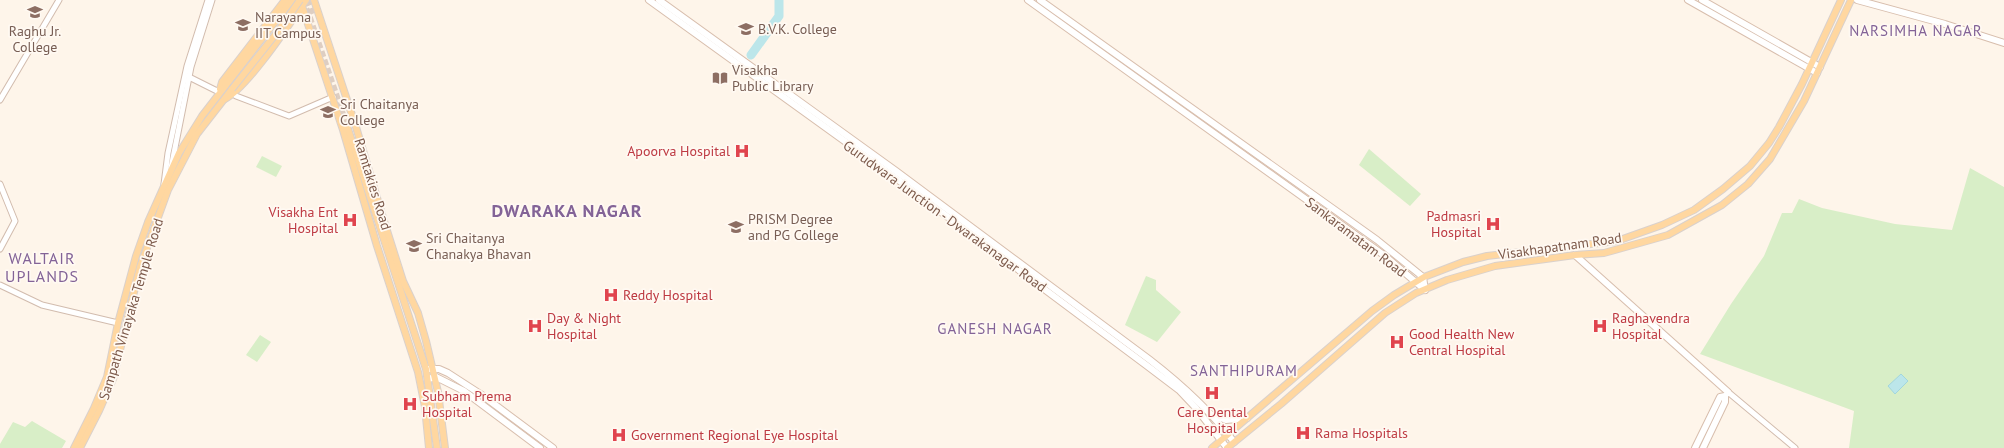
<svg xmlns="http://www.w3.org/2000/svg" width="2004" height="448" viewBox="0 0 2004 448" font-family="'PT Sans',sans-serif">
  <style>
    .green { fill: #d8eec7 }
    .water { fill: #bce6ea; stroke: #a2d6dd }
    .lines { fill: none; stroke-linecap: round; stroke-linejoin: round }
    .river { stroke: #bce6ea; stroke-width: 9 }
    .primary-tunnel { stroke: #decec2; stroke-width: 6; stroke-dasharray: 6 3; stroke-linecap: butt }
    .tertiary-casing { stroke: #d2bcae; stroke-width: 7 }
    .secondary-casing { stroke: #d8bead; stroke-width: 8 }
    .primary-casing { stroke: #dad1cc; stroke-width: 8 }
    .tertiary { stroke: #fff; stroke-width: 5 }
    .secondary { stroke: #fff; stroke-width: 6 }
    .primary { stroke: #ffd7a0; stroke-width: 6 }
    .primary-bridge-casing { stroke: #dad1cc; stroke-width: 8; stroke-linecap: butt }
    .primary-bridge { stroke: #ffd7a0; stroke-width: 6 }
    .labels { text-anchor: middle; stroke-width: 3.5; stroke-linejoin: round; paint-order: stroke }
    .education-label { font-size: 14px; fill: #785e54; stroke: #fff9f2; text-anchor: start }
    .health-label { font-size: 14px; fill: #be3a42; stroke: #fff9f2; text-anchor: start }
    .street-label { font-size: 14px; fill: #7c594a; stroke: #fff9f2 }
    .neighbourhood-label { font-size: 15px; letter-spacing: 1px; fill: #836397; stroke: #fff9f2 }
    .quarter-label { font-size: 16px; letter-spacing: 1px; fill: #836397; stroke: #fff9f2 }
    .district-label { font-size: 18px; font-weight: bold; letter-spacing: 1px; fill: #836397; stroke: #fff9f2 }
  </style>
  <rect width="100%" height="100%" fill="#fef5ea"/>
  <g class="green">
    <polygon points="1369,149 1421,194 1410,206 1359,165"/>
    <polygon points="262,156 282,166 276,177 256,167"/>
    <polygon points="1970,168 2004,187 2004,448 1849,448 1854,411 1700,354 1731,304 1764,256 1782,213 1792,213 1799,199 1822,208 1895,224 1952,230"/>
    <polygon points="1146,276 1156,280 1156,290 1181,312 1157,342 1125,325"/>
    <polygon points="260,335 271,342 257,362 246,355"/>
    <polygon points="32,421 66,441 62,448 0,448 0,444 13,422 25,427"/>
  </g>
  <polygon class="water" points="1901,374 1908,381 1895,394 1888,386"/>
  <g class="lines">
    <polyline class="river" points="751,55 779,16 779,0"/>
    <g class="primary-tunnel">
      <polyline points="307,0 313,15"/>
      <polyline points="302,1 308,12 347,126"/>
    </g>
    <g class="tertiary-casing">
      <g id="tertiary">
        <polyline points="189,77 219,92"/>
        <polyline points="236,96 289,116 333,97"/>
        <polyline points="0,100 59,0"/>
        <polyline points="171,168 191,67 212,0"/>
        <polyline points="0,184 15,221 0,249"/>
        <polyline points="164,184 168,153 187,66 208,0"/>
        <polyline points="0,285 42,305 118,323"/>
        <polyline points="1726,395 1728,392 1795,448"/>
      </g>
    </g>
    <g class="secondary-casing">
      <g id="secondary">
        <polyline points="649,0 893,176 1146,365 1179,390 1196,408 1227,448"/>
        <path d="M 659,0 L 896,171 L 1150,360 C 1181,384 1210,410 1234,442"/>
        <polyline points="1028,0 1385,256 1425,290"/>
        <polyline points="1040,0 1377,240 1423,277 1425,290"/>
        <polyline points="1688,0 1817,73"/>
        <polyline points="1702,0 1820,67"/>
        <polyline points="1857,0 1945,24 2004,43"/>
        <polyline points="1575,255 1728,392"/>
        <polyline points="427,369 439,369 448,373 482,395 553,448"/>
        <polyline points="428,379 436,377 464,391 540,448"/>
        <polyline points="1213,415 1226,420 1247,418"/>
        <polyline points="1695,448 1720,397 1725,396 1725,402 1703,448"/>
      </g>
    </g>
    <g class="primary-casing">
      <g id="primary">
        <polyline points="298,0 302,6 343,130 377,246 418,372 425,407 429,448"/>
        <polyline points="314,0 356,127 383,218 403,281 418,313 426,341 438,392 445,448"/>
        <polyline points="220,89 222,82 285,0"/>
        <path d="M 225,99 C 248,87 290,23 306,0"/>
        <polyline points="347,126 426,369 437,448"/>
        <polyline points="74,448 94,408 107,377 118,323 136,256 148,222 179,153 202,116 292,0"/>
        <polyline points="80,448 99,411 113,379 140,267 168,190 197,134 232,89"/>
        <polyline points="1212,448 1372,311 1394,295 1424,277 1463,262 1487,256 1617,241 1662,225 1694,210 1723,189 1750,166 1769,143 1779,127 1802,84 1841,0"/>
        <polyline points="1227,448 1281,404 1385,313 1416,293 1447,280 1495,266 1575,255 1604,253 1668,235 1722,205 1748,184 1770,159 1804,101 1851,0"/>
      </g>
    </g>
    <use href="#tertiary" class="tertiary"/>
    <use href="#secondary" class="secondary"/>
    <use href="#primary" class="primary"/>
    <g class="primary-bridge-casing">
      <polyline id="primary-bridge" points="232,89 279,30 300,0"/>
    </g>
    <use href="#primary-bridge" class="primary-bridge"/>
  </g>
  <defs>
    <g id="university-bare" transform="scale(1.2)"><path d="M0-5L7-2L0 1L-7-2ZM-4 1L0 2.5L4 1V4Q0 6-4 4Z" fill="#8d6e63" stroke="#fff9f2" stroke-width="2.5" paint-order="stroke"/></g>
    <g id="library-bare" transform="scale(1.2)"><path d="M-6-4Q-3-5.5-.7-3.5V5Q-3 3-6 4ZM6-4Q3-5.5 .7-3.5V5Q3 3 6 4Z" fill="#8d6e63" stroke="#fff9f2" stroke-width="2.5" paint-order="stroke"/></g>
    <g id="hospital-bare" transform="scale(1.2)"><path d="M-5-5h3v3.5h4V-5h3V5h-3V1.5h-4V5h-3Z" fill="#e0444e" stroke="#fff9f2" stroke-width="2.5" paint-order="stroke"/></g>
  </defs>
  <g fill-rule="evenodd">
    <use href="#university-bare" x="35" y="12"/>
    <use href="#university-bare" x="243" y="25"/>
    <use href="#university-bare" x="746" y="29"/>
    <use href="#library-bare" x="720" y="78"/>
    <use href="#university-bare" x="328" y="112"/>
    <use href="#hospital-bare" x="742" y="151"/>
    <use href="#hospital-bare" x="350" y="220"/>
    <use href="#hospital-bare" x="1493" y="224"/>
    <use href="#university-bare" x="736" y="227"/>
    <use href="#university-bare" x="414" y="246"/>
    <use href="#hospital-bare" x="611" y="295"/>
    <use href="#hospital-bare" x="535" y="326"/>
    <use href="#hospital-bare" x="1600" y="326"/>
    <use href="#hospital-bare" x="1397" y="342"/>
    <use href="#hospital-bare" x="1212" y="393"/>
    <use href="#hospital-bare" x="410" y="404"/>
    <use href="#hospital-bare" x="1303" y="433"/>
    <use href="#hospital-bare" x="619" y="435"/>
  </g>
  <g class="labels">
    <g class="education-label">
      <text x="255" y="22">Narayana<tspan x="255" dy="16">IIT Campus</tspan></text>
      <text x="758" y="34">B.V.K. College</text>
      <text x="35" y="36" text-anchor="middle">Raghu Jr.<tspan x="35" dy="16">College</tspan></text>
      <text x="732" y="75">Visakha<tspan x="732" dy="16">Public Library</tspan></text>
      <text x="340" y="109">Sri Chaitanya<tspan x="340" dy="16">College</tspan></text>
      <text x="748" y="224">PRISM Degree<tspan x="748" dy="16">and PG College</tspan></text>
      <text x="426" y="243">Sri Chaitanya<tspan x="426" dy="16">Chanakya Bhavan</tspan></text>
    </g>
    <g class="health-label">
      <text x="730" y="156" text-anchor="end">Apoorva Hospital</text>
      <text x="338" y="217" text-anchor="end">Visakha Ent<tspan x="338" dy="16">Hospital</tspan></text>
      <text x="1481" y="221" text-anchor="end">Padmasri<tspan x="1481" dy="16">Hospital</tspan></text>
      <text x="623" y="300">Reddy Hospital</text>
      <text x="547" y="323">Day &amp; Night<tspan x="547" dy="16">Hospital</tspan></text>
      <text x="1612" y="323">Raghavendra<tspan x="1612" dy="16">Hospital</tspan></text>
      <text x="1409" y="339">Good Health New<tspan x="1409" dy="16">Central Hospital</tspan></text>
      <text x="422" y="401">Subham Prema<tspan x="422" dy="16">Hospital</tspan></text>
      <text x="1212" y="417" text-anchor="middle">Care Dental<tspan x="1212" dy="16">Hospital</tspan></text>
      <text x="1315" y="438">Rama Hospitals</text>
      <text x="631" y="440">Government Regional Eye Hospital</text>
    </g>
    <g class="street-label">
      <text transform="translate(373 184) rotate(73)" y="5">Ramtakies Road</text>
      <text transform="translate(945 216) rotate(36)" y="5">Gurudwara Junction - Dwarakanagar Road</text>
      <text transform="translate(1356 237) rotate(37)" y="5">Sankaramatam Road</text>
      <text transform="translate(1560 246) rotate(-8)" y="5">Visakhapatnam Road</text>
      <text transform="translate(131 309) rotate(-73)" y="5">Sampath Vinayaka Temple Road</text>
    </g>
    <g class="neighbourhood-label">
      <text x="1916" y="36">NARSIMHA NAGAR</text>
      <text x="995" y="334">GANESH NAGAR</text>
      <text x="1244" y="376">SANTHIPURAM</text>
    </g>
    <g class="quarter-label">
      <text x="42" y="264">WALTAIR<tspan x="42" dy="18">UPLANDS</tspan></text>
    </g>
    <g class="district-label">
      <text x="567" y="217">DWARAKA NAGAR</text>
    </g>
  </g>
</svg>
